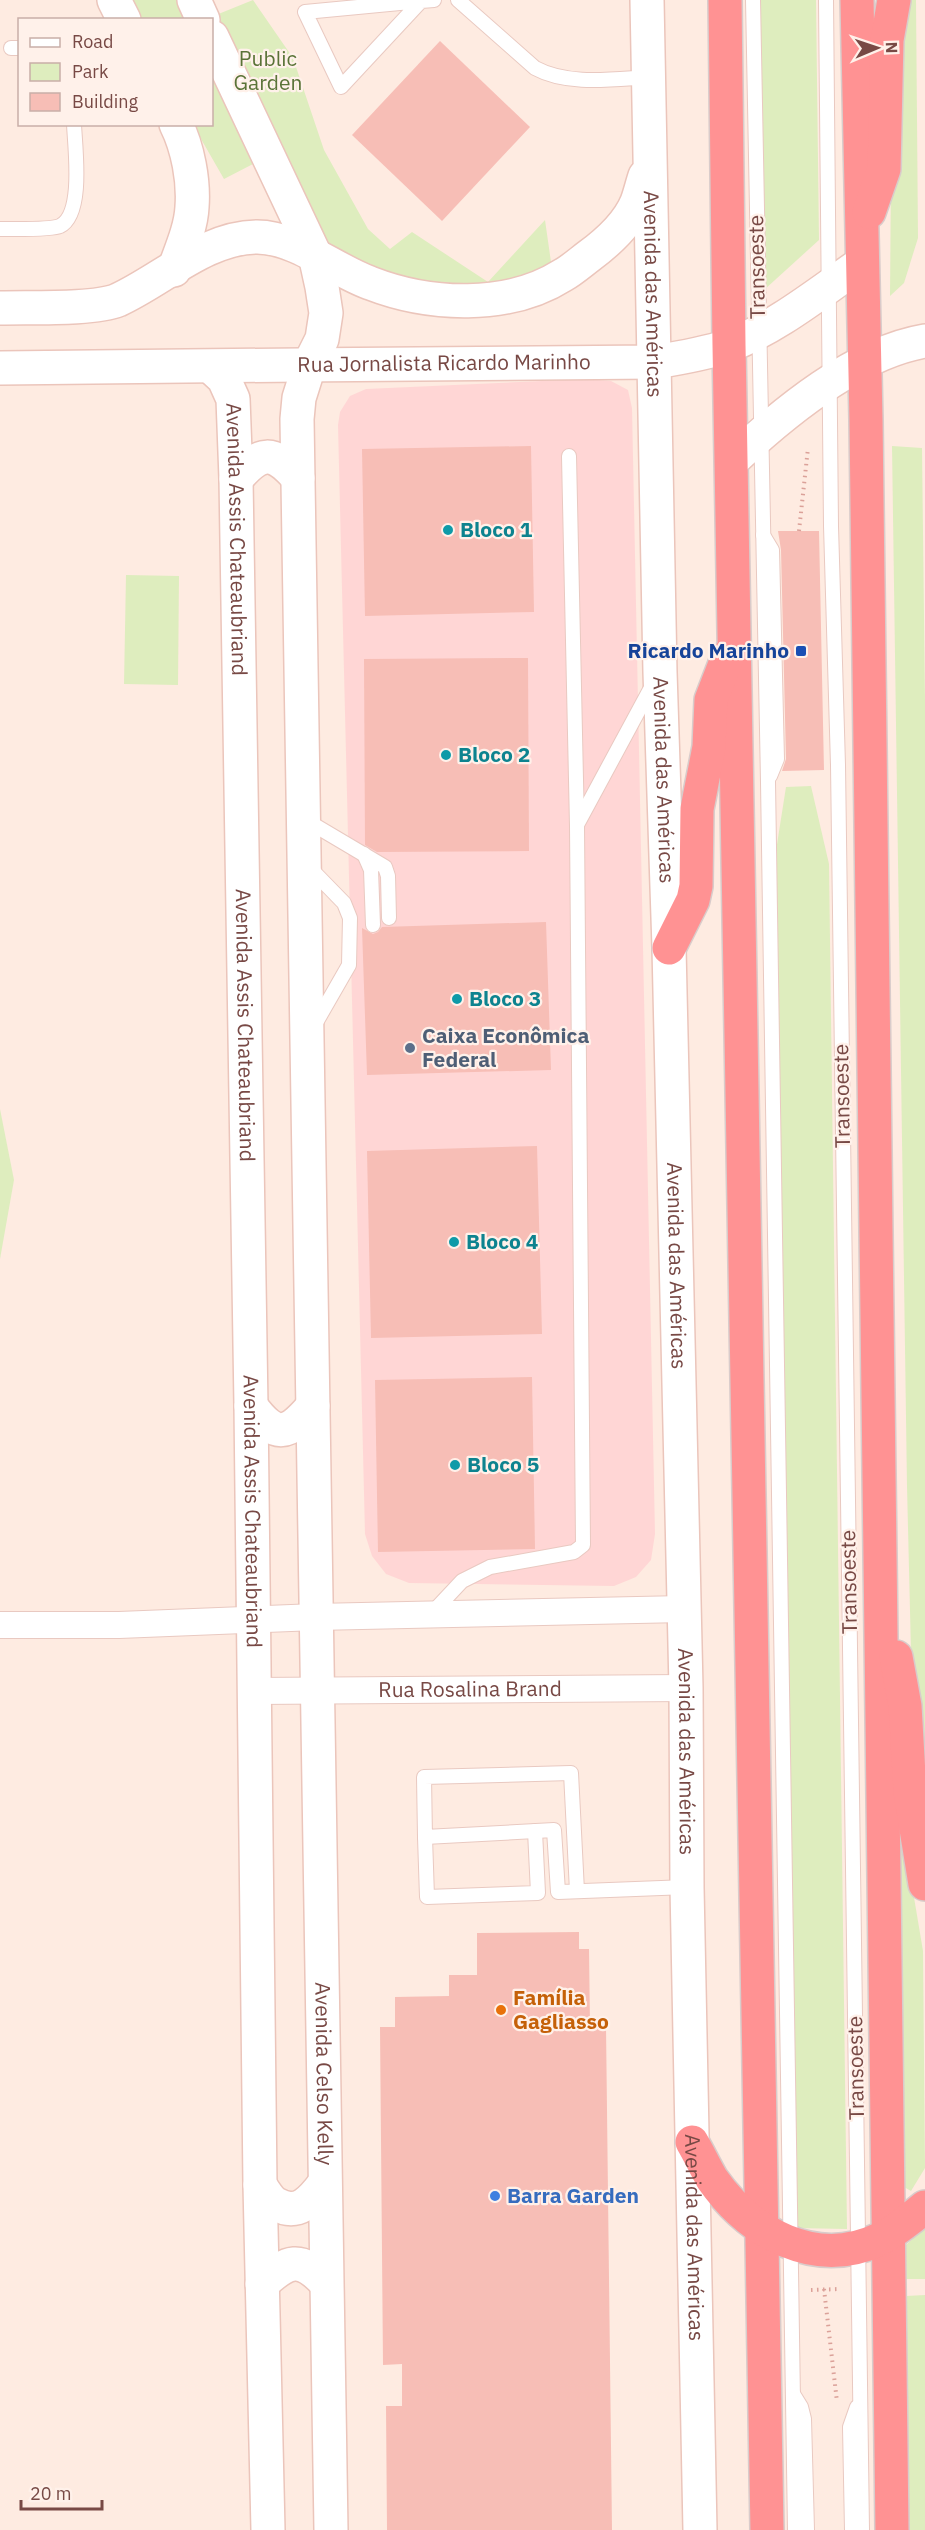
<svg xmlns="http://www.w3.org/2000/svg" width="925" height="2530" viewBox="0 0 925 2530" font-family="'IBM Plex Sans',sans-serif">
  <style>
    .commercial { fill: #ffd6d5 }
    .green { fill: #deedbe }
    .building { fill: #f7beb6 }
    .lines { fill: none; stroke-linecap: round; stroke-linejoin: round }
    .lane-casing { stroke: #e9c9c1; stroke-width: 16 }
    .street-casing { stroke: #e9c9c1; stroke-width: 28 }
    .secondary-casing { stroke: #ebc5bb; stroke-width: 36 }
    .highway-casing { stroke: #d9cccb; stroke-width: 36 }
    .path { stroke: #dba199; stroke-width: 4; stroke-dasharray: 1.5 4.5; stroke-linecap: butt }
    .lane { stroke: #fff; stroke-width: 14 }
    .street { stroke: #fff; stroke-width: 26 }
    .secondary { stroke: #fff; stroke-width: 33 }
    .highway { stroke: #ff9293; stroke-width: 33 }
    .culture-dot { fill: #0f9aa8; stroke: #fff1ea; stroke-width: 2 }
    .transit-dot { fill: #1a4fb4; stroke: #fff1ea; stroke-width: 2 }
    .service-dot { fill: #5c6f8a; stroke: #fff1ea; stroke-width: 2 }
    .food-dot { fill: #e8710a; stroke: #fff1ea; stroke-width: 2 }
    .shop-dot { fill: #3f7fe0; stroke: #fff1ea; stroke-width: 2 }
    .labels { text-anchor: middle; stroke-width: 4.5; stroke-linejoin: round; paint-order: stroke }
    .park-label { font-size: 21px; fill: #5a7337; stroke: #fff1ea }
    .street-label { font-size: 21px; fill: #784945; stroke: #fff1ea }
    .culture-label { font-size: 21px; font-weight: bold; fill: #0d838f; stroke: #fff1ea; text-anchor: start }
    .transit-label { font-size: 21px; font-weight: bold; fill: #164399; stroke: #fff1ea; text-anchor: end }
    .service-label { font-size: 21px; font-weight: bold; fill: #4e5e75; stroke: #fff1ea; text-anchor: start }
    .food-label { font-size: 21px; font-weight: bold; fill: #c56008; stroke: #fff1ea; text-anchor: start }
    .shop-label { font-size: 21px; font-weight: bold; fill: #366cbe; stroke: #fff1ea; text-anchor: start }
  </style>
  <rect width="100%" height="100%" fill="#feebe1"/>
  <polygon class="commercial" points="587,379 611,381 628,390 632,408 655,1534 651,1560 636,1577 614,1586 409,1583 386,1574 372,1556 365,1534 338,425 340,412 350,396 366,389"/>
  <g class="green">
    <polygon points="128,0 176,0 186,19 138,19"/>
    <polygon points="253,0 293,58 324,150 368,229 390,249 412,232 488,282 545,220 552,269 508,289 424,288 375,275 331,246 303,201 211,17"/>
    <polygon points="760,0 816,0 819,240 764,290"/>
    <polygon points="902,0 916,0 918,238 904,283 890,296 892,51"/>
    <polygon points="212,71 253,164 224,179 193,125 212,124"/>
    <polygon points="892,446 922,448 925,701 925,1836 914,1776 907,1486"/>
    <polygon points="126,575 179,576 178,685 124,684"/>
    <polygon points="811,786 829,864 847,2229 794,2228 772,876 786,787"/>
    <polygon points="0,1109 14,1180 0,1259"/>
    <polygon points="899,1808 923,1951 925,2168 911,2191 904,2187"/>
    <polygon points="925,2227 925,2279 905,2279 904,2247"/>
    <polygon points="925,2295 925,2530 908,2530 906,2296"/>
  </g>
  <g class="building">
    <polygon points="440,41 530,127 442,221 352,135"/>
    <polygon points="531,446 534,612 365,616 362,449"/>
    <polygon points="778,531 819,531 824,770 782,771 786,759 781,550"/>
    <polygon points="528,658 529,851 377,852 365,845 364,659"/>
    <polygon points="546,922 551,1070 367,1075 362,928 373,934 378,932 382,927"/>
    <polygon points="537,1146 542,1334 371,1338 367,1151"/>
    <polygon points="532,1377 535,1549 378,1552 375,1380"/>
    <polygon points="579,1932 579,1949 589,1949 590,2026 606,2026 612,2530 387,2530 386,2406 402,2406 402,2364 383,2365 380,2027 395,2027 395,1997 449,1996 449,1975 477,1975 477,1933"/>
  </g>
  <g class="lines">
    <g class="lane-casing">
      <g id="lane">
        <path d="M 458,0 L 535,68 C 568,86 613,79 649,77"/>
        <polyline points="753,0 768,782 795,2530"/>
        <polyline points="826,0 831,526 838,765 862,2530"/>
        <polyline points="421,1 341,87 305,12 421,1 434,0"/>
        <polyline points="11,48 20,48"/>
        <path d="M 0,229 C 13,229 51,230 60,226 C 84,214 75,148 74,124"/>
        <polyline points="763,535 772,550 777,759 770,776"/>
        <polyline points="304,819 385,867 388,876 389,918"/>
        <polyline points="578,823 653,684"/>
        <polyline points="364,854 371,870 373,925"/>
        <polyline points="308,866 344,903 350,918 349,965 314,1026"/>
        <polyline points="432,1613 462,1581 490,1567 574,1552 583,1545 577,826 569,456"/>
        <polyline points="425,1837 427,1897 538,1893 535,1831"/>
        <polyline points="577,1891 571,1773 424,1777 425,1837 554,1830 558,1892 687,1887"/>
        <polyline points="793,2394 801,2407 804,2419 807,2530"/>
        <polyline points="852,2530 850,2427 857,2407"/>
      </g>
    </g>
    <g class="street-casing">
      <g id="street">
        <polyline points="0,1625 119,1625 316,1617 684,1609"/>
        <path id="s1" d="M 254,1691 L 686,1688"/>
      </g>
    </g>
    <g class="secondary-casing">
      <g id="secondary">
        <polyline points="114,0 124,20"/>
        <polyline points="194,0 203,20"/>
        <path id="s2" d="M 647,0 L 660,672 L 669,948 L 686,1688 L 687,1887 L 700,2530"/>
        <path id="s3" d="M 212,37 L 315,255 L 322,287 L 326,313 L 322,339 L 310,363 L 299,398 L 297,419 L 331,2530"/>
        <path d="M 174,270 C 181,250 191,228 192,207 C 194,181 188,148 176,124"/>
        <path d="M 0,308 C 28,307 94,310 118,300 C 162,280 206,237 257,237 C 296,237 334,270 370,283 C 429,306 508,310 563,275 C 572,270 581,262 589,256 C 608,242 628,224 637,202 C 640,194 642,185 645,176"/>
        <path id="s4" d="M 211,367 L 224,379 L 233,399 L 236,479 L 251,1406 L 260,2185 L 268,2530"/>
        <path id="s5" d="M 0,368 C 218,367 437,362 655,362 C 680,358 704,354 728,346 C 776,328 820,292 862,263"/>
        <path d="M 733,460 C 783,413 855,353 925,341"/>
        <path d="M 236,479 C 261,451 272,449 298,478"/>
        <path d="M 251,1406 C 276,1440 288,1435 313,1406"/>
        <path d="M 260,2185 C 264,2191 270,2201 276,2204 C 298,2217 312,2200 324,2184"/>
        <path d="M 262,2284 C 288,2260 300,2255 326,2283"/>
      </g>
    </g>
    <g class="highway-casing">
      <g id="highway">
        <polyline points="725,0 729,345 767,2530"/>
        <polyline points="857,0 866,420 892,2530"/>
        <polyline points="869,212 884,169 887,40 894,0"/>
        <polyline points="669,948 693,900 696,886 697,809 709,747 711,700 728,656"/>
        <polyline points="896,1657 905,1706 910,1792 925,1884"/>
        <path d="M 692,2142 C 699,2154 705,2167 712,2179 C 750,2233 815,2270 880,2239 C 896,2231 911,2218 925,2207"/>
      </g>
    </g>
    <g class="path">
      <polyline points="799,531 808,448"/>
      <polyline points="824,2289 837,2402"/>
      <polyline points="811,2290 840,2289"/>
    </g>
    <use href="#lane" class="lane"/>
    <use href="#street" class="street"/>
    <use href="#secondary" class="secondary"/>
    <use href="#highway" class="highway"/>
  </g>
  <g class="culture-dot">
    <circle cx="448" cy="530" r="6"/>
    <circle cx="446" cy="755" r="6"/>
    <circle cx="457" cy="999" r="6"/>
    <circle cx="454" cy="1242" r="6"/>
    <circle cx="455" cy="1465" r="6"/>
  </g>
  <rect class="transit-dot" x="795" y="645" width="12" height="12" rx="3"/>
  <circle class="service-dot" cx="410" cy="1048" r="6"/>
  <circle class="food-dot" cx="501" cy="2010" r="6"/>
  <circle class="shop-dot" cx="495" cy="2196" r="6"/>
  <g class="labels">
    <g class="park-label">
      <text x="268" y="66">Public<tspan x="268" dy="24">Garden</tspan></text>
    </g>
    <g class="street-label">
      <text transform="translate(757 267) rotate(-91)" y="7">Transoeste</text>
      <text dy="7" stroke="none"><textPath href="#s2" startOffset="294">Avenida das Américas</textPath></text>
      <text dy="7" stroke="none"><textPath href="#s5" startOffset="444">Rua Jornalista Ricardo Marinho</textPath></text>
      <text dy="7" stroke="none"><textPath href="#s4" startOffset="180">Avenida Assis Chateaubriand</textPath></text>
      <text dy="7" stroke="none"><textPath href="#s2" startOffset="780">Avenida das Américas</textPath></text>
      <text dy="7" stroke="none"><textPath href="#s4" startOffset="666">Avenida Assis Chateaubriand</textPath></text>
      <text transform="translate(842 1096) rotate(-91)" y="7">Transoeste</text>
      <text dy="7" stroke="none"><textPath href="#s2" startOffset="1266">Avenida das Américas</textPath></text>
      <text dy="7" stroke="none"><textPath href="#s4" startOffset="1152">Avenida Assis Chateaubriand</textPath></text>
      <text transform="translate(849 1582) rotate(-91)" y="7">Transoeste</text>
      <text dy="7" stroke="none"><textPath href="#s1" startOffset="216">Rua Rosalina Brand</textPath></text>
      <text dy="7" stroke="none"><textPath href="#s2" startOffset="1752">Avenida das Américas</textPath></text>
      <text transform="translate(856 2068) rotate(-91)" y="7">Transoeste</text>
      <text dy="7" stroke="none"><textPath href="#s3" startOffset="2066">Avenida Celso Kelly</textPath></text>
      <text dy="7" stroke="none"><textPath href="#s2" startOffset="2238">Avenida das Américas</textPath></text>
    </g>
    <g class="culture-label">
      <text x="460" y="537">Bloco 1</text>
      <text x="458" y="762">Bloco 2</text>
      <text x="469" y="1006">Bloco 3</text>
      <text x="466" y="1249">Bloco 4</text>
      <text x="467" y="1472">Bloco 5</text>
    </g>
    <g class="transit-label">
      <text x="789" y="658">Ricardo Marinho</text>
    </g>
    <g class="service-label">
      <text x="422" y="1043">Caixa Econômica<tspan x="422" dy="24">Federal</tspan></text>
    </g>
    <g class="food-label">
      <text x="513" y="2005">Família<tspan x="513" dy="24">Gagliasso</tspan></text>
    </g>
    <g class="shop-label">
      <text x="507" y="2203">Barra Garden</text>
    </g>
  </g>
  <rect x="18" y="18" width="195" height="108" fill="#fff1ea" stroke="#c9aea8" stroke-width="1.5"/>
  <rect x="30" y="38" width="30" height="9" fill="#ffffff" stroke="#c9aea8" stroke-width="1.5"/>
  <text x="72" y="48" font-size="18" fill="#784945">Road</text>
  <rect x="30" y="63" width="30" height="18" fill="#deedbe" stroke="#c9aea8" stroke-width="1.5"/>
  <text x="72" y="78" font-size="18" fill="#784945">Park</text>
  <rect x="30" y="93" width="30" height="18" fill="#f7beb6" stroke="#c9aea8" stroke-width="1.5"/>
  <text x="72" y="108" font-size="18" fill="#784945">Building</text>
  <g transform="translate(877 48) rotate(88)" stroke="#fff1ea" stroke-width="4.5" paint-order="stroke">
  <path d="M0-4.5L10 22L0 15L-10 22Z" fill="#784945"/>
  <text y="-9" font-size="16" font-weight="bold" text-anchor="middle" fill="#784945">N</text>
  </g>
  <path d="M21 2500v9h81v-9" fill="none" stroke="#784945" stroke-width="3"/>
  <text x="30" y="2500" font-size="18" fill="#784945" stroke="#fff1ea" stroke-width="4.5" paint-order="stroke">20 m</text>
</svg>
